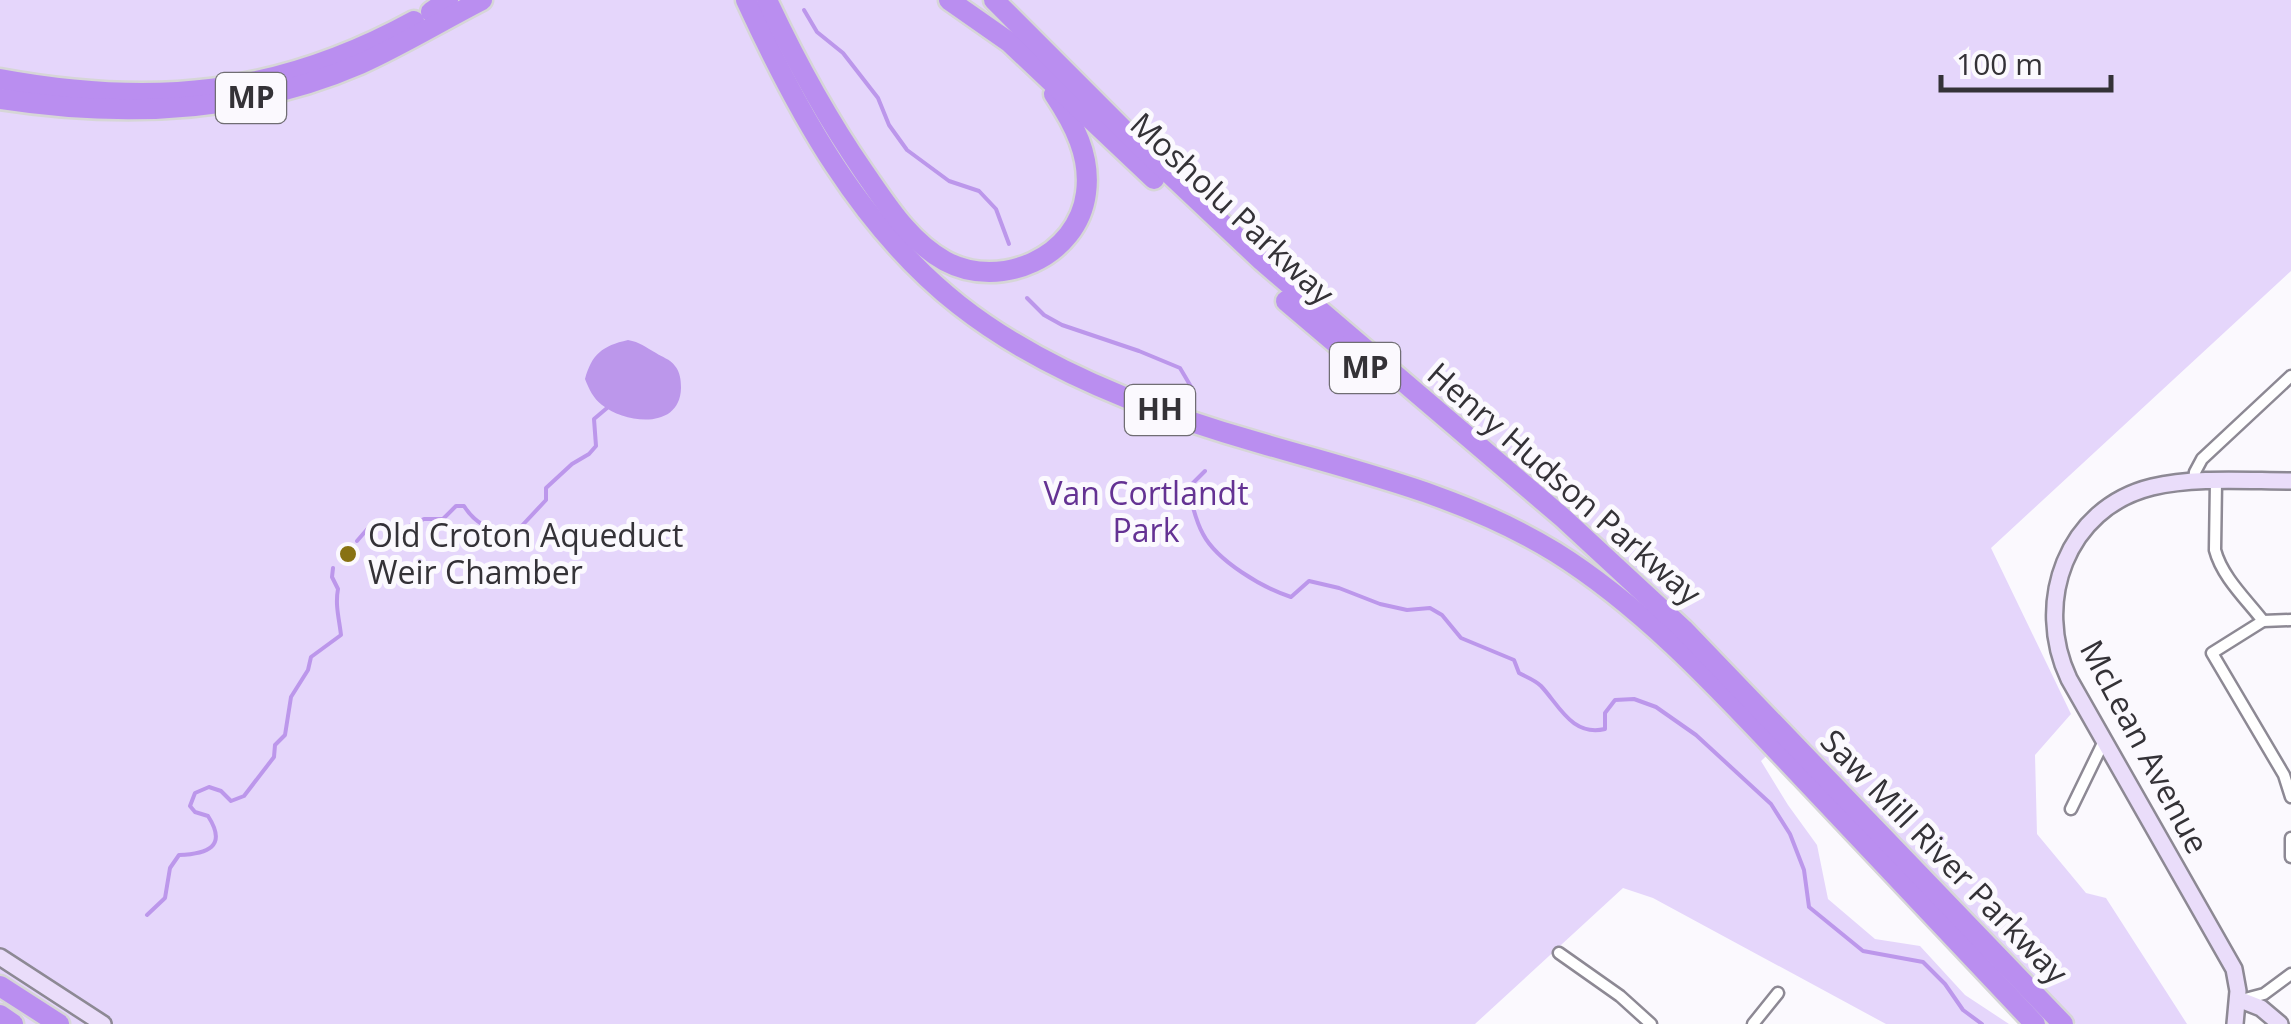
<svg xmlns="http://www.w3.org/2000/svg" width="2291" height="1024" viewBox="0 0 2291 1024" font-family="'Open Sans',sans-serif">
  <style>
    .green { fill: #e5d6fb }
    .water { fill: #bc97eb }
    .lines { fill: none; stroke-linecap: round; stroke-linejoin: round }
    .stream { stroke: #bc97eb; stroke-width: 4 }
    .street-casing { stroke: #8d8994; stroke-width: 15 }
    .secondary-casing { stroke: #8d8994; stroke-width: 20 }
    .highway-casing { stroke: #d6d6d7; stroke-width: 25 }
    .street { stroke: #fff; stroke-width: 10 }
    .secondary { stroke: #eaddfa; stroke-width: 15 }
    .highway { stroke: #ba8ef0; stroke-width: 20 }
    .poi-dot { fill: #887213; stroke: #fbf9fe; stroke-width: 4 }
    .labels { text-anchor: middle; stroke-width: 10; stroke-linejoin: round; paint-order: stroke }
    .shield { fill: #fbf9fe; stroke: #706e73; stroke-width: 2.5 }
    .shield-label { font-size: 30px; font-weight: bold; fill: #343237 }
    .street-label { font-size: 32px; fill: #343237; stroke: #fbf9fe }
    .park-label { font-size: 32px; fill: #643293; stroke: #fbf9fe }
    .poi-label { font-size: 32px; fill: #343237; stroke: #fbf9fe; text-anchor: start }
  </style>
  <rect width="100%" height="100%" fill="#fbf9fe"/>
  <polygon class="green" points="0,0 2291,0 2291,271 1991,548 2071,714 2035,755 2037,834 2086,893 2106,898 2187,1024 2076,1024 1795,729 1761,761 1788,805 1817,845 1828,899 1875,939 1920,946 1965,995 2009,1024 1886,1024 1653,898 1623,888 1475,1024 0,1024"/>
  <path class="water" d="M 628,340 C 640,342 645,347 656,353 C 662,357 670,359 675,366 C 680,372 681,380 681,388 C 680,430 626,424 602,405 C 593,398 589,389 585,379 C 592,354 602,346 628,340 Z"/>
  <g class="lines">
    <g class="stream">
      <polyline points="804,10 817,32 843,53 878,98 889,125 907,150 949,181 979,191 996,209 1009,244"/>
      <polyline points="1027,298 1044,315 1062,325 1139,351 1180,368 1193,390"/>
      <path d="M 1205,471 L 1188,488 C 1192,503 1195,520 1203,534 C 1217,561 1263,588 1291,597 L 1309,581 L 1339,588 L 1380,604 L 1407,610 L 1430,608 L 1442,615 L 1461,638 L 1514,660 L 1519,673 C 1526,677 1535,680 1541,686 C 1559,705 1572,737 1605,729 L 1605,713 L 1615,700 L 1634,699 L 1656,707 L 1696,735 L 1771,804 L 1790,834 L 1804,870 L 1809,907 L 1863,951 L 1923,962 L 1945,984 L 1963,1010 L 1982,1024"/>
      <path d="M 357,541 L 370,526 L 403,529 L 424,519 L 443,519 L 456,506 L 464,506 C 476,525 490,529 510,535 L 517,531 L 546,500 L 546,488 L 572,464 L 589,454 L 596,446 L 594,419 L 607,408"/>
      <path d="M 147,915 L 165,898 L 170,868 L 179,855 C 207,854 228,847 208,816 L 195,812 L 190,806 L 195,793 L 209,787 L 221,791 L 231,801 L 244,796 L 274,757 L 275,745 L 285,735 L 291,697 L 308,670 L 311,657 L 341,635 C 339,618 335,605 338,589 L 332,577 L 333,568"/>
    </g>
    <g class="street-casing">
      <g id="street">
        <polyline points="2194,482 2195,472 2202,459 2291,376"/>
        <path d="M 2216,482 L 2215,550 C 2222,577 2247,600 2263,621"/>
        <polyline points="2291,620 2263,621 2212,653 2284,775 2291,797"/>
        <polyline points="2071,809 2104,741"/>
        <polyline points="2291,838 2291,857"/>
        <polyline points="1559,953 1620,996 1651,1024"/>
        <polyline points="2245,999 2264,994 2291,974"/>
        <polyline points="1753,1024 1778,993"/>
      </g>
    </g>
    <g class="secondary-casing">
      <g id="secondary">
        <polyline points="0,957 103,1024"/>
        <polyline points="2238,999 2261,1008 2280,1024"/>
        <path d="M 2235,1024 L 2238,991 L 2234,969 L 2069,679 C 2033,603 2066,508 2152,487 C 2195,477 2247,481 2291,481"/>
      </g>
    </g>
    <g class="highway-casing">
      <g id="highway">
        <path d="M 746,0 C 798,113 860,227 959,305 C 1044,372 1157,414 1260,443 C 1362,473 1464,496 1555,552 C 1648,610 1726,697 1801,776 C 1879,858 1957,941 2035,1024"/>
        <path d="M 767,0 C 795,60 826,117 864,172 C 887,205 909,241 945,261 C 1000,291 1078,257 1086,193 C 1091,156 1074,124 1054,94"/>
        <polyline points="949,0 1009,42 1154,179"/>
        <polyline points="994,0 1140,146 1262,261 1563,518 1683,629 2063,1024"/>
        <polyline points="431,12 448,0"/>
        <path d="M 0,79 C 152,107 277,96 414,21"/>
        <path d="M 0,99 C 122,118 245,114 360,64 C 402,45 441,21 482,0"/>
        <polyline points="1286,301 1378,379"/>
        <polyline points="0,986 59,1024"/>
        <polyline points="0,1015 13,1024"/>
      </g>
    </g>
    <use href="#street" class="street"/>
    <use href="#secondary" class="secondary"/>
    <use href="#highway" class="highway"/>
  </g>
  <circle class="poi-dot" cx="348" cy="554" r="10"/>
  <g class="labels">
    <g class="shield">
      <rect x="216" y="73" width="70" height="50" rx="8"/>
      <rect x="1330" y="343" width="70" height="50" rx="8"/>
      <rect x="1125" y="385" width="70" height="50" rx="8"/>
    </g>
    <g class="shield-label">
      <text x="251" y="108">MP</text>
      <text x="1365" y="378">MP</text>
      <text x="1160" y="420">HH</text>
    </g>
    <g class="street-label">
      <text transform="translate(1232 209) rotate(43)" y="11">Mosholu Parkway</text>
      <text transform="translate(1564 484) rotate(41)" y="11">Henry Hudson Parkway</text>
      <text transform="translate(2144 747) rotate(62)" y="11">McLean Avenue</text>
      <text transform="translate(1944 857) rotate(46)" y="11">Saw Mill River Parkway</text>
    </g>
    <g class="park-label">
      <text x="1146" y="505">Van Cortlandt<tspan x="1146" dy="37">Park</tspan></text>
    </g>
    <g class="poi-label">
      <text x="368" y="547">Old Croton Aqueduct<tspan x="368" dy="37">Weir Chamber</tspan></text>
    </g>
  </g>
  <path d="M1941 75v15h170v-15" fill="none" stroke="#343237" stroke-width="5"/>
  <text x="1956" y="75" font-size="30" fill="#343237" stroke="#fbf9fe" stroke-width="8" paint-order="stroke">100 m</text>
</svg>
